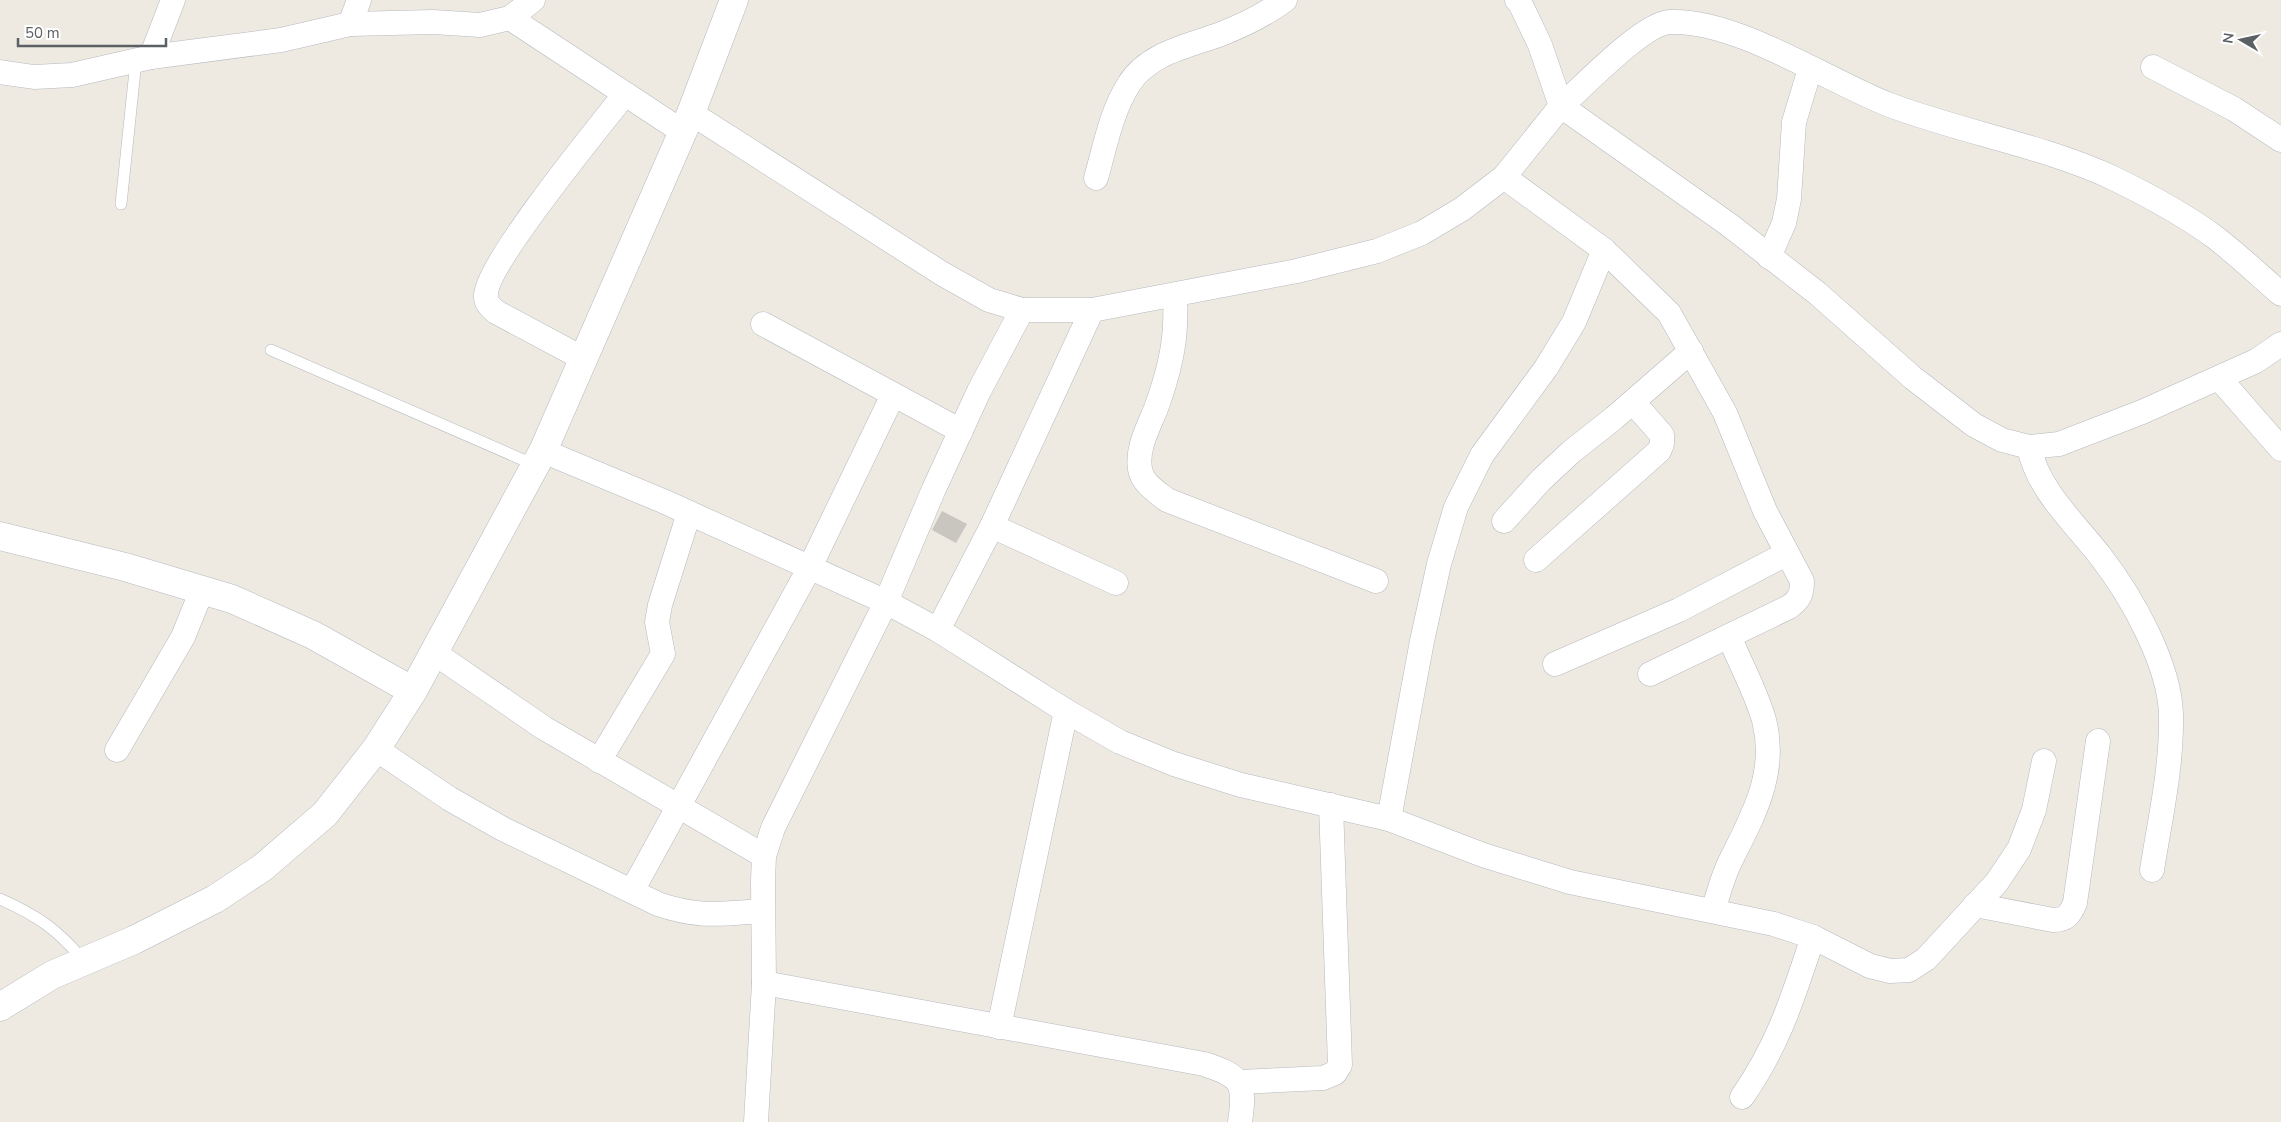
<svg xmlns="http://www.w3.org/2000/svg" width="2281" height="1122" viewBox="0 0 2281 1122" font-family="'Nunito Sans',sans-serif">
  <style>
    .building { fill: #c9c5bf }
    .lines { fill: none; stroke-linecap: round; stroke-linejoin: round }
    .service-casing { stroke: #b5b9be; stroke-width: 12 }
    .minor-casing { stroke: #b5b9be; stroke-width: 25 }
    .tertiary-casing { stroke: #b5b9be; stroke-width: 29 }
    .secondary-casing { stroke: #b4b9be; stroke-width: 29 }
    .service { stroke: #fff; stroke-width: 11 }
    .minor { stroke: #fff; stroke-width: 24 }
    .tertiary { stroke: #fff; stroke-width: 28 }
    .secondary { stroke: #fff; stroke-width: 28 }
  </style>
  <rect width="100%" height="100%" fill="#eeeae2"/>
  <polygon class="building" points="942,511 967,524 956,543 932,530"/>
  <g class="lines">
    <g class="service-casing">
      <g id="service">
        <polyline points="121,204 136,61"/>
        <polyline points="271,350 535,465"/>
        <path d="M 0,899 C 38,916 57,929 84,961"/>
      </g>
    </g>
    <g class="minor-casing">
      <g id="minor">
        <path d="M 1517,0 L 1520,3 L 1540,45 L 1561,106 C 1583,87 1643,23 1670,22 C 1735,19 1825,79 1887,104 C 1960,132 2042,145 2113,178 C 2148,195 2184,214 2216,238 C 2238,255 2259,275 2281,294"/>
        <polyline points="510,18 683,132"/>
        <polyline points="350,24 359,0"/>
        <polyline points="151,57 173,0"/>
        <polyline points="2153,67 2234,109 2281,140"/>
        <polyline points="0,72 34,77 72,75 151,57 281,40 350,24 433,22 480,25 510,18 533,0"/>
        <polyline points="691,113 941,273 989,300 1022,310 1092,310 1297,271 1377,251 1422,233 1462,209 1504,177 1561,106 1728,224 1817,293 1913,378 1974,425 2002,440 2029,447 2059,444 2142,412 2256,361 2281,344"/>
        <path d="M 1504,177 L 1604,250 L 1669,313 L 1725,413 L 1765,511 L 1802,581 C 1802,594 1800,599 1789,607 L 1650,674"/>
        <path d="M 1096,178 C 1105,147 1111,112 1129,84 C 1148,53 1189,46 1221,34 C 1244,25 1266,14 1285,0"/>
        <polyline points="1769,257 1784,223 1789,199 1794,122 1810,69"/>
        <path d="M 1175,295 C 1177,335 1172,362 1159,400 C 1152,422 1136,445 1140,469 C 1142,483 1157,492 1167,500 L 1376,581"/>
        <polyline points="763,324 961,431"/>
        <path d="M 584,359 L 496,312 C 491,307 486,304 486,297 C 483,268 602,123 625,94"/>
        <polyline points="2219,378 2281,449"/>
        <path d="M 2029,447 C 2038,491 2075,523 2101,557 C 2132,597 2170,665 2171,715 C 2172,767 2160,819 2152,870"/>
        <polyline points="543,451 663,501 886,602 938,630 1066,711 1120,742 1174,764 1241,785 1389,819 1483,855 1570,882 1774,924 1813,937 1870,966 1890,971 1909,970 1926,959 1997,882 2019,849 2034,810 2044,761"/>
        <polyline points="1504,521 1541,480 1571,452 1614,418 1691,351"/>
        <polyline points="992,526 1116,583"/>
        <polyline points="1536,560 1659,451 1662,444 1662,435 1633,402"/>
        <polyline points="938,630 992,526 1092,310"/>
        <polyline points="433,652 544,728 764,856"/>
        <polyline points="1555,664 1679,610 1786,554"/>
        <path d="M 376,749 L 450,799 L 503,829 L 658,904 C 698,918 721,914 762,911"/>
        <polyline points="117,750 183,637 202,590"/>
        <polyline points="599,761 663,654 657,622 660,605 689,513"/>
        <polyline points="1389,819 1422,641 1439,564 1456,507 1482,455 1546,368 1574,322 1604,250"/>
        <polyline points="632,891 810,567 893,395"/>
        <path d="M 1975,905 L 2053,920 C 2066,920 2070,915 2075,903 L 2098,741"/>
        <path d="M 1713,911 C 1718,895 1722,879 1729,864 C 1752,817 1778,775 1764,720 C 1756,692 1740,663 1729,636"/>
        <path d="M 764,983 L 1204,1064 C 1241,1076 1246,1082 1240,1122"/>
        <polyline points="999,1027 1066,711"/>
        <polyline points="1239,1082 1323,1078 1335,1073 1340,1065 1331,805"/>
        <path d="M 1742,1097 C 1779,1044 1793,997 1813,937"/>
        <polyline points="756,1122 764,983 763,881 764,856 773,828 886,602 933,491 979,391 1022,310"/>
      </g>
    </g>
    <g class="tertiary-casing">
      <polyline id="tertiary" points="0,536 125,567 232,599 313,635 413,691"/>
    </g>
    <g class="secondary-casing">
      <polyline id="secondary" points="0,1007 52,975 134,940 215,899 262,868 325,814 376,749 413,691 543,451 691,113 734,0"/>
    </g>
    <use href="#service" class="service"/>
    <use href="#minor" class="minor"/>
    <use href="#tertiary" class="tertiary"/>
    <use href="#secondary" class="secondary"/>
  </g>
  <g transform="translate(2241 40) rotate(279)" stroke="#ffffff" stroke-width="4" paint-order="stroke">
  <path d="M0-4L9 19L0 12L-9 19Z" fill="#5a6064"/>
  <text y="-8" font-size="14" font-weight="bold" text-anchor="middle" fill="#5a6064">N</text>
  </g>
  <path d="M18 38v8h148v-8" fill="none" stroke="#5a6064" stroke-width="2.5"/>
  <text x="25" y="38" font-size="15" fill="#5a6064" stroke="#ffffff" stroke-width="4" paint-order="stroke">50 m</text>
</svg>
